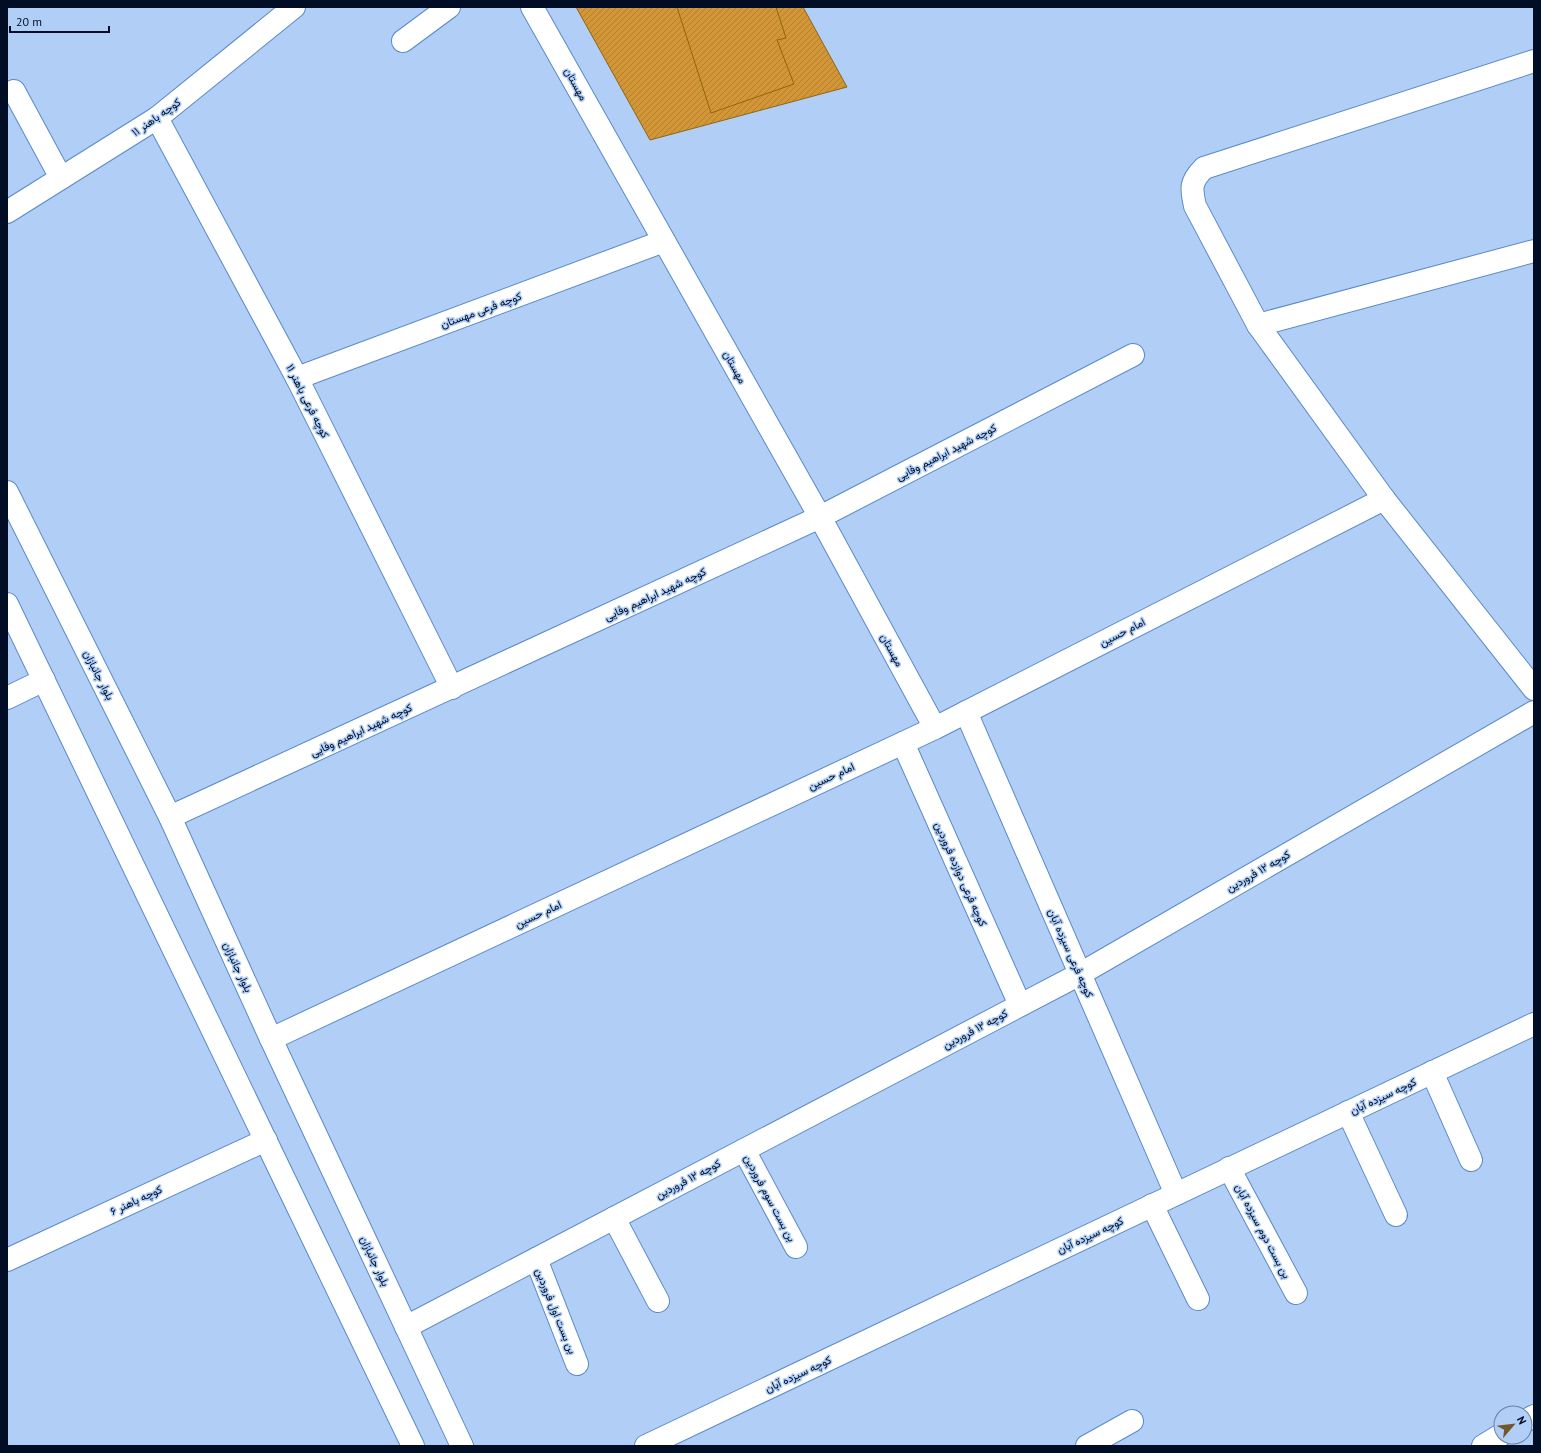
<svg xmlns="http://www.w3.org/2000/svg" width="1541" height="1453" viewBox="0 0 1541 1453" font-family="'PT Sans',Vazirmatn,sans-serif">
  <style>
    .building { fill: url(#building-hatch); stroke: #926410 }
    .lines { fill: none; stroke-linecap: round; stroke-linejoin: round }
    .minor-casing { stroke: #5a8ac9; stroke-width: 24 }
    .secondary-casing { stroke: #5a8ac9; stroke-width: 24 }
    .minor { stroke: #fff; stroke-width: 22 }
    .secondary { stroke: #fff; stroke-width: 22 }
    .labels { text-anchor: middle; stroke-width: 3; stroke-linejoin: round; paint-order: stroke }
    .street-label { font-size: 11px; fill: #000d24; stroke: #b0cef6 }
  </style>
  <defs>
    <pattern id="building-hatch" width="6" height="6" patternUnits="userSpaceOnUse"><rect width="6" height="6" fill="#d29636"/><path d="M-1 1l2-2M0 6l6-6M5 7l2-2" fill="none" stroke="#b28030"/></pattern>
  </defs>
  <rect width="100%" height="100%" fill="#b0cef6"/>
  <g class="building">
    <polygon points="576,7 803,7 847,87 650,140"/>
    <polygon points="677,7 776,7 786,38 777,40 794,84 711,113"/>
  </g>
  <g class="lines">
    <g class="minor-casing">
      <g id="minor">
        <polyline points="532,7 820,517 935,728"/>
        <polyline points="403,41 449,7"/>
        <path d="M 1534,61 L 1204,168 C 1190,182 1191,188 1195,206 L 1258,325 L 1384,499 L 1534,689"/>
        <polyline points="14,91 61,178"/>
        <polyline points="157,118 297,378 452,688"/>
        <polyline points="7,212 157,118 294,7"/>
        <polyline points="1258,325 1534,251"/>
        <polyline points="297,378 664,241"/>
        <polyline points="7,698 44,680"/>
        <polyline points="966,712 1176,1194"/>
        <polyline points="903,743 1020,1005"/>
        <polyline points="170,817 820,517 1133,355"/>
        <polyline points="271,1039 935,728 1384,499"/>
        <polyline points="1432,1072 1471,1160"/>
        <polyline points="1348,1112 1396,1215"/>
        <polyline points="744,1150 796,1247"/>
        <polyline points="1229,1168 1296,1293"/>
        <polyline points="1152,1205 1198,1299"/>
        <polyline points="614,1218 658,1301"/>
        <polyline points="536,1259 577,1364"/>
        <polyline points="7,1260 266,1140"/>
        <polyline points="406,1327 1080,974 1534,712"/>
        <polyline points="1525,1421 1534,1416"/>
        <polyline points="646,1446 1534,1024"/>
        <polyline points="1087,1446 1132,1421"/>
        <polyline points="1483,1446 1501,1435"/>
      </g>
    </g>
    <g class="secondary-casing">
      <g id="secondary">
        <polyline points="7,492 170,817 271,1039 462,1446"/>
        <polyline points="7,604 413,1446"/>
      </g>
    </g>
    <use href="#minor" class="minor"/>
    <use href="#secondary" class="secondary"/>
  </g>
  <g class="labels">
    <g class="street-label">
      <text transform="translate(576 84) rotate(61)" y="4">مهستان</text>
      <text transform="translate(156 117) rotate(-35)" y="4">کوچه باهنر ۱۱</text>
      <text transform="translate(481 310) rotate(-20)" y="4">کوچه فرعی مهستان</text>
      <text transform="translate(735 367) rotate(61)" y="4">مهستان</text>
      <text transform="translate(308 401) rotate(63)" y="4">کوچه فرعی باهنر ۱۱</text>
      <text transform="translate(946 452) rotate(-27)" y="4">کوچه شهید ابراهیم وفایی</text>
      <text transform="translate(655 594) rotate(-25)" y="4">کوچه شهید ابراهیم وفایی</text>
      <text transform="translate(1122 632) rotate(-27)" y="4">امام حسین</text>
      <text transform="translate(892 650) rotate(61)" y="4">مهستان</text>
      <text transform="translate(99 675) rotate(63)" y="4">بلوار جانبازان</text>
      <text transform="translate(361 730) rotate(-25)" y="4">کوچه شهید ابراهیم وفایی</text>
      <text transform="translate(831 776) rotate(-25)" y="4">امام حسین</text>
      <text transform="translate(1258 871) rotate(-30)" y="4">کوچه ۱۲ فروردین</text>
      <text transform="translate(961 874) rotate(66)" y="4">کوچه فرعی دوازده فروردین</text>
      <text transform="translate(538 914) rotate(-25)" y="4">امام حسین</text>
      <text transform="translate(1071 953) rotate(66)" y="4">کوچه فرعی سیزده آبان</text>
      <text transform="translate(238 967) rotate(65)" y="4">بلوار جانبازان</text>
      <text transform="translate(975 1029) rotate(-28)" y="4">کوچه ۱۲ فروردین</text>
      <text transform="translate(1383 1096) rotate(-25)" y="4">کوچه سیزده آبان</text>
      <text transform="translate(688 1179) rotate(-28)" y="4">کوچه ۱۲ فروردین</text>
      <text transform="translate(770 1198) rotate(62)" y="4">بن بست سوم فروردین</text>
      <text transform="translate(136 1200) rotate(-25)" y="4">کوچه باهنر ۶</text>
      <text transform="translate(1263 1231) rotate(62)" y="4">بن بست دوم سیزده آبان</text>
      <text transform="translate(1090 1235) rotate(-25)" y="4">کوچه سیزده آبان</text>
      <text transform="translate(375 1261) rotate(65)" y="4">بلوار جانبازان</text>
      <text transform="translate(556 1311) rotate(68)" y="4">بن بست اول فروردین</text>
      <text transform="translate(798 1374) rotate(-25)" y="4">کوچه سیزده آبان</text>
    </g>
  </g>
  <rect width="1541" height="1453" fill="none" stroke="#000d24" stroke-width="16"/>
  <g transform="translate(1513 1425) rotate(62)"><circle r="19" fill="#b0cef6" stroke="#6a81a2"/>
  <path d="M0-3L7 15L0 10L-7 15Z" fill="#74562b"/>
  <text y="-6" font-size="11" font-weight="bold" text-anchor="middle" fill="#000d24">N</text>
  </g>
  <path d="M10 26v6h99v-6" fill="none" stroke="#000d24" stroke-width="2"/>
  <text x="16" y="26" font-size="12" fill="#000d24" stroke="#b0cef6" stroke-width="3" paint-order="stroke">20 m</text>
</svg>
